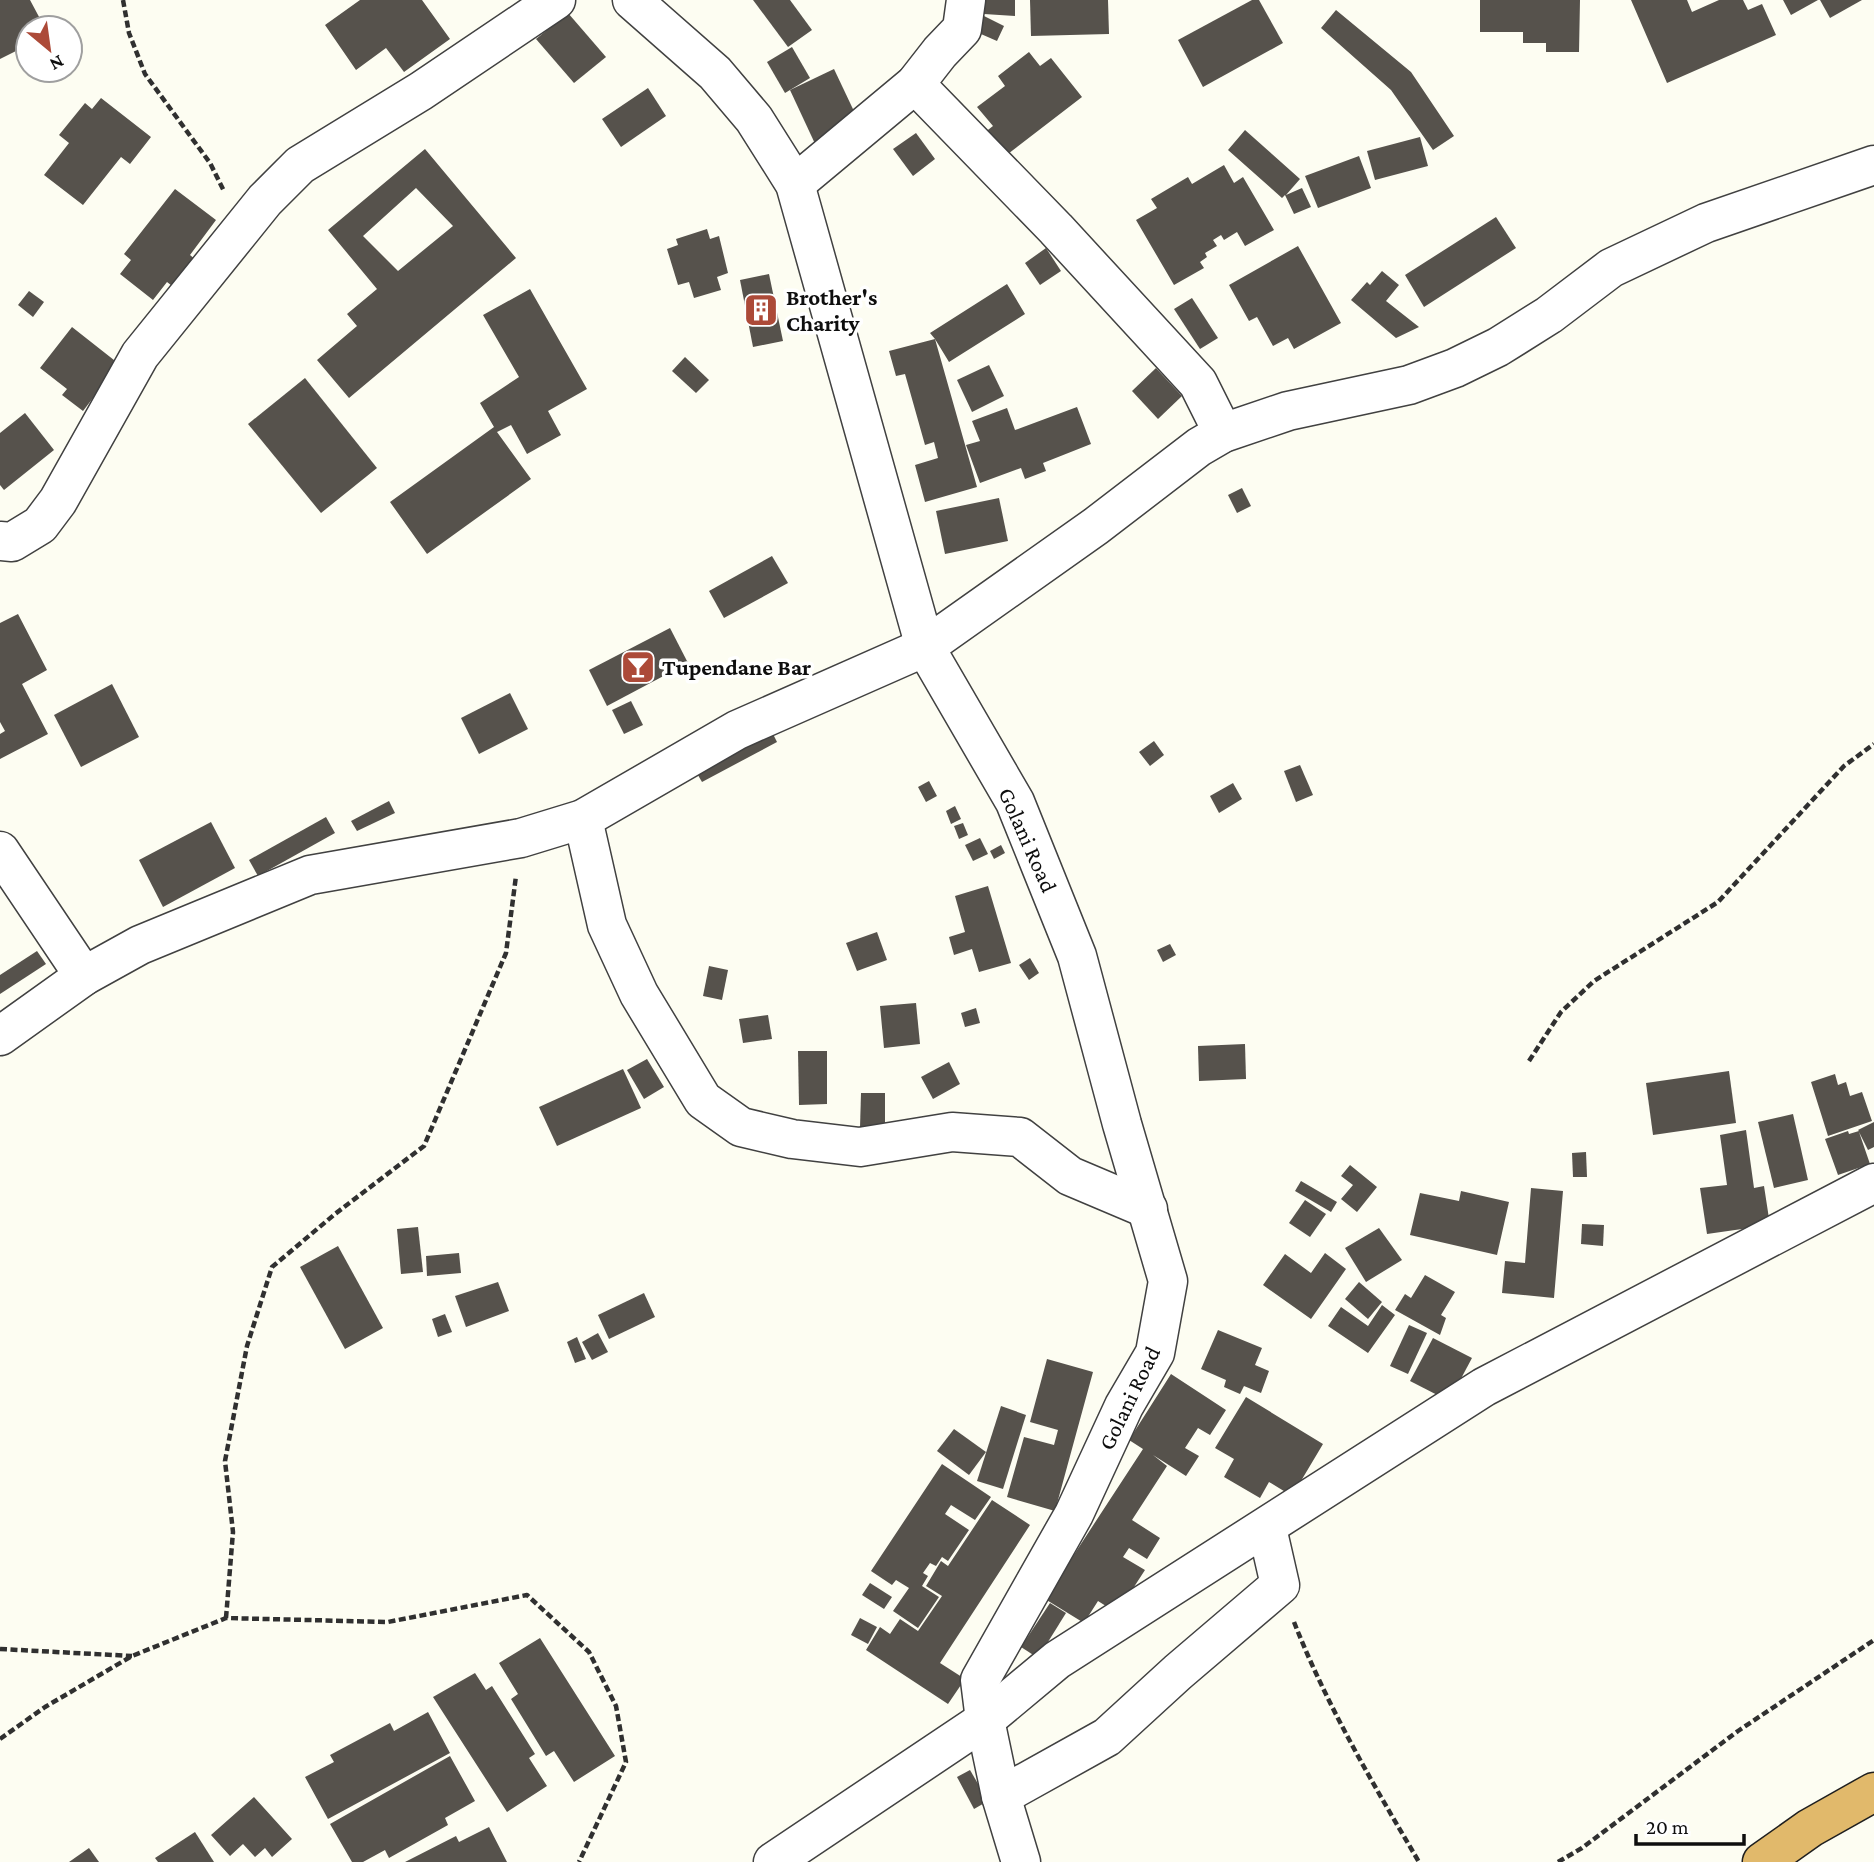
<svg xmlns="http://www.w3.org/2000/svg" width="1874" height="1862" viewBox="0 0 1874 1862" font-family="'Crimson Pro',serif">
  <style>
    .building { fill: #56524c; fill-rule: evenodd }
    .lines { fill: none; stroke-linecap: round; stroke-linejoin: round }
    .minor-casing { stroke: #414141; stroke-width: 41 }
    .highway-casing { stroke: #1f1f1f; stroke-width: 41 }
    .path { stroke: #303030; stroke-width: 4.5; stroke-dasharray: 7 3.5; stroke-linecap: butt }
    .minor { stroke: #fff; stroke-width: 38 }
    .highway { stroke: #e1b96b; stroke-width: 38 }
    .labels { text-anchor: middle; stroke-width: 7; stroke-linejoin: round; paint-order: stroke }
    .poi-label { font-size: 23px; font-weight: bold; fill: #0e0e0e; stroke: #fff; text-anchor: start }
    .street-label { font-size: 23px; fill: #0e0e0e; stroke: #fff }
  </style>
  <rect width="100%" height="100%" fill="#fdfdf2"/>
  <g class="building">
    <polygon points="0,0 30,0 45,28 28,28 28,45 0,59"/>
    <polygon points="360,0 422,0 450,39 404,72 386,48 356,70 325,25"/>
    <polygon points="753,0 790,0 812,30 788,47"/>
    <polygon points="984,0 1015,0 1015,16 984,14"/>
    <polygon points="1030,0 1108,0 1109,34 1031,36"/>
    <polygon points="1252,0 1259,0 1283,43 1203,87 1178,40"/>
    <polygon points="1480,0 1580,0 1579,52 1546,52 1546,43 1523,43 1523,32 1480,32"/>
    <polygon points="1631,0 1687,0 1692,12 1719,0 1743,0 1748,10 1762,4 1776,35 1667,83"/>
    <polygon points="1783,0 1818,0 1791,15"/>
    <polygon points="1820,0 1862,0 1830,18"/>
    <polygon points="1336,10 1411,72 1454,136 1433,150 1391,90 1321,28"/>
    <polygon points="568,13 606,57 574,83 536,39"/>
    <polygon points="982,15 1004,26 997,41 974,31"/>
    <polygon points="792,47 810,78 785,93 767,62"/>
    <polygon points="1029,52 1040,66 1051,58 1082,97 1004,157 984,133 993,126 977,107 1005,86 998,76"/>
    <polygon points="834,69 861,126 817,148 790,90"/>
    <polygon points="648,88 666,116 621,147 602,119"/>
    <polygon points="101,98 151,137 130,164 121,157 83,205 44,175 69,143 59,135 85,103 92,109"/>
    <polygon points="1245,130 1300,179 1286,195 1302,188 1311,207 1294,214 1285,195 1282,198 1228,150"/>
    <polygon points="916,133 935,159 913,176 893,149"/>
    <polygon points="1420,137 1428,166 1375,180 1367,151"/>
    <path d="M 425,149 L 516,258 L 349,398 L 317,360 L 357,326 L 347,314 L 377,289 L 328,230 ZM 416,188 L 453,226 L 398,271 L 363,236 Z"/>
    <polygon points="1359,156 1371,188 1318,208 1305,176"/>
    <polygon points="1224,165 1234,183 1243,177 1274,230 1245,246 1237,232 1224,240 1221,235 1213,240 1217,246 1205,253 1207,257 1200,262 1204,268 1174,285 1136,220 1157,208 1151,199 1188,177 1192,184"/>
    <polygon points="175,189 216,220 190,255 197,261 176,289 167,282 153,300 120,274 131,260 124,254"/>
    <polygon points="1496,217 1516,248 1424,307 1405,275"/>
    <polygon points="707,229 710,239 719,236 728,273 717,277 721,290 694,298 689,282 678,285 667,249 678,245 676,239"/>
    <polygon points="1298,246 1341,323 1294,349 1288,338 1273,346 1257,317 1249,321 1229,285"/>
    <polygon points="1046,248 1061,271 1040,285 1025,263"/>
    <polygon points="1382,271 1399,285 1386,301 1419,327 1396,338 1351,300 1367,282 1370,285"/>
    <polygon points="769,274 783,341 753,347 740,280"/>
    <polygon points="1007,284 1025,314 949,362 935,339 977,487 925,502 915,465 938,458 934,442 925,445 905,374 896,376 889,351 935,339 930,333"/>
    <polygon points="530,289 587,389 548,411 561,435 527,454 511,425 497,432 531,479 427,554 390,502 494,427 480,403 519,377 483,315"/>
    <polygon points="29,291 44,302 33,317 18,305"/>
    <polygon points="1192,298 1218,338 1200,349 1174,309"/>
    <polygon points="72,327 119,364 83,411 62,395 67,389 40,368"/>
    <polygon points="685,357 709,380 696,393 672,371"/>
    <polygon points="989,365 1004,396 972,412 957,380"/>
    <polygon points="1156,368 1182,396 1158,419 1132,391"/>
    <polygon points="305,378 377,468 321,513 248,424"/>
    <polygon points="1077,407 1091,444 1043,463 1046,471 1025,479 1021,468 980,483 966,445 980,441 972,421 1007,408 1015,430"/>
    <polygon points="25,413 54,450 4,490 0,485 0,433"/>
    <polygon points="1242,488 1251,506 1237,513 1228,495"/>
    <polygon points="999,498 1008,541 945,554 936,511"/>
    <polygon points="772,556 788,583 724,618 709,591"/>
    <polygon points="18,614 47,670 22,684 48,734 0,759 0,734 5,731 0,722 0,623"/>
    <polygon points="670,628 688,663 607,706 589,670"/>
    <polygon points="112,684 139,737 81,767 54,715"/>
    <polygon points="510,693 528,729 479,754 461,718"/>
    <polygon points="631,701 643,725 624,734 612,710"/>
    <polygon points="768,724 777,742 702,782 692,765"/>
    <polygon points="1154,741 1164,755 1150,766 1139,752"/>
    <polygon points="1300,765 1313,795 1296,802 1284,771"/>
    <polygon points="929,781 937,796 926,802 918,787"/>
    <polygon points="1233,783 1242,799 1219,813 1210,796"/>
    <polygon points="389,801 395,813 357,831 351,821"/>
    <polygon points="955,806 961,819 951,824 946,811"/>
    <polygon points="326,817 335,833 258,876 249,860"/>
    <polygon points="211,822 235,868 163,907 139,860"/>
    <polygon points="963,823 968,835 959,839 954,826"/>
    <polygon points="980,838 988,854 973,861 965,845"/>
    <polygon points="1001,845 1005,853 994,859 990,851"/>
    <polygon points="988,886 1011,963 979,972 972,949 954,955 949,937 965,932 955,896"/>
    <polygon points="877,932 887,960 857,971 846,943"/>
    <polygon points="1170,944 1176,955 1163,962 1157,950"/>
    <polygon points="37,951 46,964 0,994 0,975"/>
    <polygon points="1030,958 1039,973 1029,980 1019,965"/>
    <polygon points="709,966 728,970 722,1000 703,996"/>
    <polygon points="916,1003 920,1044 884,1048 880,1006"/>
    <polygon points="976,1008 980,1023 965,1027 961,1013"/>
    <polygon points="768,1015 772,1039 743,1043 739,1019"/>
    <polygon points="1245,1044 1246,1079 1199,1081 1198,1046"/>
    <polygon points="798,1051 827,1051 827,1104 799,1105"/>
    <polygon points="647,1059 664,1087 644,1099 627,1070"/>
    <polygon points="949,1062 960,1084 933,1099 921,1077"/>
    <polygon points="623,1069 641,1108 557,1146 539,1107"/>
    <polygon points="1729,1071 1736,1123 1653,1135 1646,1083"/>
    <polygon points="1835,1074 1838,1085 1846,1082 1850,1096 1862,1092 1872,1121 1828,1136 1811,1082"/>
    <polygon points="861,1093 885,1093 885,1127 860,1128"/>
    <polygon points="1793,1114 1808,1180 1774,1188 1758,1122"/>
    <polygon points="1874,1122 1874,1147 1868,1150 1859,1132 1870,1164 1838,1175 1825,1139 1848,1131 1849,1134 1859,1131 1858,1130"/>
    <polygon points="1746,1130 1754,1188 1764,1186 1770,1225 1707,1234 1700,1188 1727,1185 1720,1135"/>
    <polygon points="1586,1152 1587,1177 1573,1177 1572,1153"/>
    <polygon points="1350,1165 1377,1187 1357,1212 1341,1199 1353,1185 1341,1176"/>
    <polygon points="1301,1181 1337,1202 1331,1212 1295,1191"/>
    <polygon points="1531,1188 1563,1191 1554,1298 1502,1293 1505,1261 1525,1263"/>
    <polygon points="1461,1191 1509,1202 1497,1255 1410,1235 1420,1193 1459,1201"/>
    <polygon points="1305,1200 1326,1214 1310,1237 1289,1223"/>
    <polygon points="1582,1224 1604,1225 1603,1246 1581,1244"/>
    <polygon points="418,1227 423,1272 401,1274 397,1229"/>
    <polygon points="1379,1228 1402,1260 1366,1282 1345,1248"/>
    <polygon points="338,1246 383,1328 345,1349 300,1267"/>
    <polygon points="459,1253 461,1273 427,1276 426,1256"/>
    <polygon points="1325,1253 1346,1269 1311,1319 1263,1285 1285,1254 1311,1273"/>
    <polygon points="1425,1275 1455,1292 1441,1315 1446,1318 1440,1335 1395,1310 1405,1294 1411,1298"/>
    <polygon points="498,1282 509,1311 466,1327 455,1296"/>
    <polygon points="1359,1282 1382,1302 1368,1319 1345,1299"/>
    <polygon points="644,1293 655,1317 609,1339 598,1315"/>
    <polygon points="1382,1305 1395,1315 1368,1353 1328,1326 1341,1307 1368,1326"/>
    <polygon points="445,1314 452,1332 438,1337 432,1319"/>
    <polygon points="1409,1325 1427,1333 1408,1374 1390,1366"/>
    <polygon points="1218,1330 1262,1348 1255,1365 1269,1371 1261,1393 1244,1386 1240,1394 1224,1387 1226,1380 1201,1369"/>
    <polygon points="598,1333 608,1352 592,1360 582,1342"/>
    <polygon points="577,1337 586,1359 575,1363 567,1342"/>
    <polygon points="1433,1338 1472,1358 1449,1401 1410,1381"/>
    <polygon points="1047,1359 1093,1372 1055,1511 1007,1497 1024,1437 1054,1445 1058,1430 1030,1422"/>
    <polygon points="1171,1374 1226,1410 1210,1435 1198,1428 1185,1448 1199,1456 1186,1476 1153,1455 1167,1466 1132,1520 1160,1538 1147,1559 1129,1548 1123,1557 1145,1570 1117,1613 1098,1601 1084,1623 1045,1599 1143,1449 1129,1440"/>
    <polygon points="1246,1397 1323,1444 1292,1496 1269,1482 1260,1498 1224,1477 1234,1459 1215,1448"/>
    <polygon points="1001,1406 1026,1415 1003,1489 977,1481"/>
    <polygon points="954,1429 986,1452 969,1475 937,1451"/>
    <polygon points="942,1464 991,1497 975,1520 951,1505 945,1514 969,1530 948,1561 942,1557 936,1566 930,1563 923,1573 928,1576 922,1586 939,1597 918,1628 893,1611 909,1588 896,1580 892,1585 871,1571"/>
    <polygon points="992,1500 1030,1525 940,1663 965,1679 948,1704 866,1650 880,1627 890,1634 900,1619 918,1631 942,1596 926,1586 941,1561 948,1566"/>
    <polygon points="870,1583 892,1597 884,1609 862,1595"/>
    <polygon points="1050,1603 1066,1613 1038,1658 1021,1647"/>
    <polygon points="860,1618 877,1627 868,1644 851,1635"/>
    <polygon points="540,1638 615,1756 574,1782 554,1751 546,1756 511,1699 518,1694 499,1663"/>
    <polygon points="475,1673 486,1690 492,1686 535,1754 529,1758 547,1786 507,1812 433,1697"/>
    <polygon points="428,1712 450,1753 328,1819 305,1777 334,1762 330,1755 390,1723 394,1731"/>
    <polygon points="450,1756 475,1801 445,1818 448,1825 389,1858 385,1850 363,1862 352,1862 330,1824"/>
    <polygon points="970,1770 988,1801 974,1809 957,1777"/>
    <polygon points="254,1797 292,1839 272,1857 265,1848 255,1857 243,1844 230,1856 211,1835"/>
    <polygon points="489,1827 507,1862 405,1862 456,1836 459,1842"/>
    <polygon points="195,1832 214,1862 158,1862 155,1858"/>
    <polygon points="89,1848 99,1862 69,1862"/>
  </g>
  <g class="lines">
    <g class="minor-casing">
      <g id="minor">
        <polyline points="632,0 715,73 754,119 795,184 925,647 1015,802 1077,956 1122,1124 1168,1281 1155,1353 1124,1406 1074,1514 980,1680 985,1720 1001,1796 1021,1862"/>
        <polyline points="915,84 1056,229 1198,383 1223,433"/>
        <polyline points="795,184 915,84 940,52 962,29 966,0"/>
        <polyline points="0,541 12,542 40,525 58,501 140,355 265,200 300,165 421,91 556,0"/>
        <polyline points="583,819 607,925 639,994 703,1100 741,1127 792,1139 860,1147 952,1132 1020,1137 1070,1176 1148,1209"/>
        <polyline points="0,851 84,976"/>
        <polyline points="0,1036 84,976 140,945 310,875 521,838 583,819 737,730 925,647 1096,526 1199,447 1223,433 1288,411 1409,385 1455,368 1498,347 1549,315 1611,268 1706,223 1874,165"/>
        <polyline points="1001,1796 1107,1737 1178,1672 1280,1585 1267,1528"/>
        <polyline points="773,1862 985,1720 1057,1660 1484,1387 1874,1183"/>
      </g>
    </g>
    <g class="highway-casing">
      <polyline id="highway" points="1762,1862 1810,1828 1874,1792"/>
    </g>
    <g class="path">
      <polyline points="123,0 129,33 145,74 210,163 224,191"/>
      <polyline points="1529,1061 1561,1012 1594,981 1718,902 1844,766 1874,744"/>
      <polyline points="226,1618 233,1532 225,1461 247,1346 272,1267 335,1214 424,1146 506,953 516,876"/>
      <path d="M 1294,1622 C 1327,1706 1373,1784 1419,1862"/>
      <polyline points="0,1649 132,1656"/>
      <polyline points="0,1739 45,1707 132,1656 226,1618 388,1622 527,1595 589,1652 616,1706 626,1762 579,1862"/>
      <polyline points="1558,1862 1582,1848 1738,1731 1874,1640"/>
    </g>
    <use href="#minor" class="minor"/>
    <use href="#highway" class="highway"/>
  </g>
  <defs>
    <g id="building-square" transform="scale(1.75)"><rect x="-9" y="-9" width="18" height="18" rx="4" fill="#ac4a38" stroke="#fff"/><path d="M-4-6H4V6H1V3H-1V6H-4ZM-2.5-4.3h1.7v1.8h-1.7ZM.8-4.3h1.7v1.8H.8ZM-2.5-1h1.7V.8h-1.7ZM.8-1h1.7V.8H.8Z" fill="#fff"/></g>
    <g id="bar-square" transform="scale(1.75)"><rect x="-9" y="-9" width="18" height="18" rx="4" fill="#ac4a38" stroke="#fff"/><path d="M-6-5H6L.8 .8V4.5H3.5V6h-7V4.5H-.8V.8Z" fill="#fff"/></g>
  </defs>
  <g fill-rule="evenodd">
    <use href="#building-square" x="761" y="310"/>
    <use href="#bar-square" x="638" y="667"/>
  </g>
  <g class="labels">
    <g class="poi-label">
      <text x="786" y="305">Brother's<tspan x="786" dy="26">Charity</tspan></text>
      <text x="662" y="675">Tupendane Bar</text>
    </g>
    <g class="street-label">
      <text transform="translate(1028 840) rotate(66)" y="8">Golani Road</text>
      <text transform="translate(1129 1398) rotate(-64)" y="8">Golani Road</text>
    </g>
  </g>
  <g transform="translate(49 49) rotate(151)"><circle r="33" fill="#ffffff" stroke="#9f9f9f" stroke-width="2"/>
  <path d="M0-5L12 26L0 18L-12 26Z" fill="#ac4a38"/>
  <text y="-10" font-size="19" font-weight="bold" text-anchor="middle" fill="#0e0e0e">N</text>
  </g>
  <path d="M1636 1834v10h108v-10" fill="none" stroke="#0e0e0e" stroke-width="3.5"/>
  <text x="1646" y="1834" font-size="21" fill="#0e0e0e" stroke="#ffffff" stroke-width="5" paint-order="stroke">20 m</text>
</svg>
